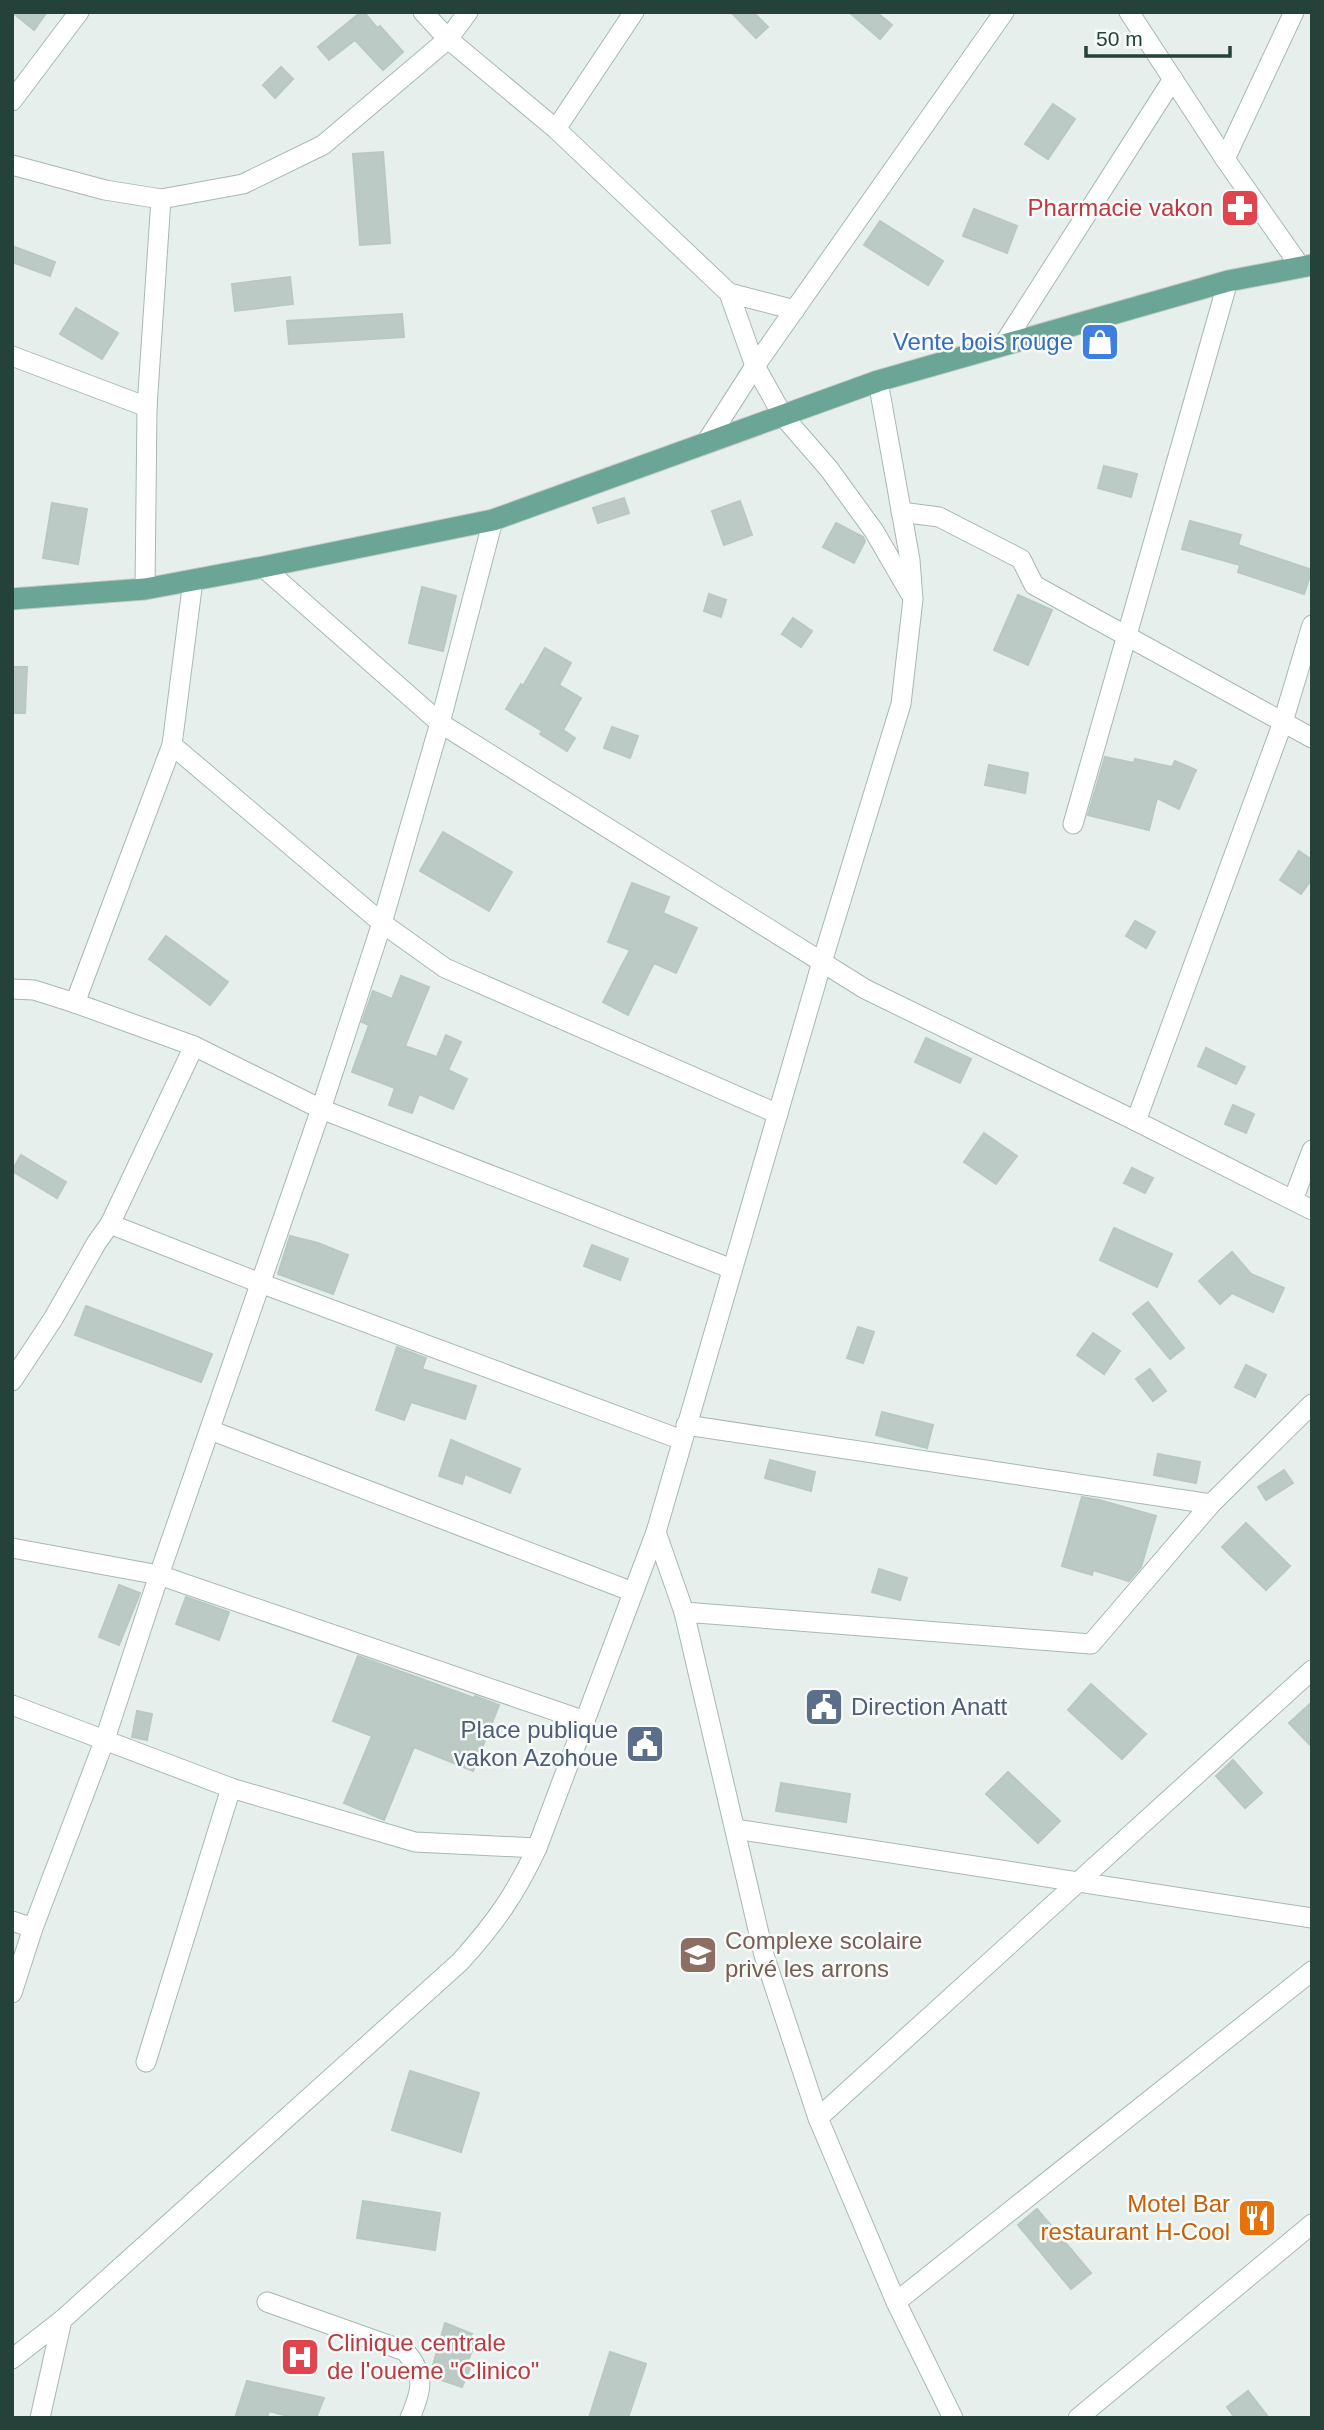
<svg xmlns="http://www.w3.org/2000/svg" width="1324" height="2430" viewBox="0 0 1324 2430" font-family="Helvetica,sans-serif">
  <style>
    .building { fill: #bbcac4; stroke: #b8c9c2; stroke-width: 2 }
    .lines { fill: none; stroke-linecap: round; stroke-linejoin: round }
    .minor-casing { stroke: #a8b8b2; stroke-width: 21 }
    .major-casing { stroke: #c2cac8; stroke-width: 23 }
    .minor { stroke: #fff; stroke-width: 19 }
    .major { stroke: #6aa596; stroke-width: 21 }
    .labels { text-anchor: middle; stroke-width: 5; stroke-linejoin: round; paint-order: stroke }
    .health-label { font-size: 24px; fill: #be3a42; stroke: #f7fbf9; text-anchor: end }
    .shop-label { font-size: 24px; fill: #366cbe; stroke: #f7fbf9; text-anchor: end }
    .service-label { font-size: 24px; fill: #4e5e75; stroke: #f7fbf9; text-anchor: start }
    .education-label { font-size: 24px; fill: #785e54; stroke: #f7fbf9; text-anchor: start }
    .food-label { font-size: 24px; fill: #c56008; stroke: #f7fbf9; text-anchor: end }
  </style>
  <rect width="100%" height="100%" fill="#e6efeb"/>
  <g class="building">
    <polygon points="12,12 47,12 34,30"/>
    <polygon points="361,12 364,12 377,28 380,26 403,52 383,70 355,40 329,60 318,47"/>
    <polygon points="731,12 753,12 768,27 756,38"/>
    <polygon points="849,12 876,12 892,25 880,39"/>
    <polygon points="281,67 293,79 275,98 263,85"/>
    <polygon points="1053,104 1075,119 1048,159 1025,144"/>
    <polygon points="383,152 390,243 360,245 353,154"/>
    <polygon points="974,209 1017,226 1007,253 963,236"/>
    <polygon points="880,221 943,261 928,285 864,245"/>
    <polygon points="12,246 55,262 50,276 12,262"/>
    <polygon points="290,277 293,304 235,311 232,284"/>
    <polygon points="76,308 118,333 102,359 60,334"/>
    <polygon points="402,314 404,337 289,344 287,321"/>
    <polygon points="1104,466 1137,474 1131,497 1098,488"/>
    <polygon points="624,498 629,513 598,523 593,508"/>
    <polygon points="740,501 752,535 724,545 712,511"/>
    <polygon points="52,503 87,509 78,564 43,558"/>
    <polygon points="1190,521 1241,535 1238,545 1312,570 1304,594 1238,572 1240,565 1182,549"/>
    <polygon points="836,523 863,537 865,541 854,563 823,547"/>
    <polygon points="422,587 456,596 443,651 409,643"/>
    <polygon points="709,594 726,600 721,617 704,611"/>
    <polygon points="1018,595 1052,610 1028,665 994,650"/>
    <polygon points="793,618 812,631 801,647 782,634"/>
    <polygon points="545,648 571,663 559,685 581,698 563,730 575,738 567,751 540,734 542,731 506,709 521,684 523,686"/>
    <polygon points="12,667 27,667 25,713 12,713"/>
    <polygon points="612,727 638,736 630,758 604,748"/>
    <polygon points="1105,757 1134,763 1135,759 1172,767 1175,761 1196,770 1179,809 1157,798 1149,830 1088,815"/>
    <polygon points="989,765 1028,773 1025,793 985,785"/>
    <polygon points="443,832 512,872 489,911 420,871"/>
    <polygon points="1299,851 1312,860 1312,879 1301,894 1280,880"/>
    <polygon points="632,883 669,897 663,913 697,928 676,973 654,963 628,1015 603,1002 630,950 608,942"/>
    <polygon points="1135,921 1155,932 1146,948 1126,936"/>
    <polygon points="166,936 228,982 210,1005 149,959"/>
    <polygon points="401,976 429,987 405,1046 437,1057 446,1035 461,1042 448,1070 467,1079 453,1109 419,1094 412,1113 389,1105 395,1088 352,1072 369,1025 362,1022 373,991 392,999"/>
    <polygon points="926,1038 971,1059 960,1083 915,1062"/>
    <polygon points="1206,1048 1245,1067 1236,1084 1198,1066"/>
    <polygon points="1233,1105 1254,1114 1246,1133 1225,1124"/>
    <polygon points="984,1133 1017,1156 996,1184 964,1162"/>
    <polygon points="21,1155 66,1182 57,1198 12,1171"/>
    <polygon points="1132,1168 1153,1178 1145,1193 1124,1183"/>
    <polygon points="1114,1228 1172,1254 1157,1287 1100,1260"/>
    <polygon points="290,1236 318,1243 348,1255 333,1294 278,1274"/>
    <polygon points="592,1245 628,1259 620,1280 584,1266"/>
    <polygon points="1232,1252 1251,1274 1284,1288 1273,1312 1232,1293 1220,1304 1199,1281"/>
    <polygon points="1148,1302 1184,1348 1170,1359 1133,1314"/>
    <polygon points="86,1306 212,1354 201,1382 75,1335"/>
    <polygon points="858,1327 874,1332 863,1363 847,1358"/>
    <polygon points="1093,1333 1120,1351 1104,1374 1077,1355"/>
    <polygon points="397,1347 426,1358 422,1369 476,1386 465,1419 411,1402 404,1420 376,1410"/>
    <polygon points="1246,1365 1266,1375 1255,1397 1235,1387"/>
    <polygon points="1150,1369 1166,1391 1153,1401 1136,1379"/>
    <polygon points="882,1412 933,1425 927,1448 876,1435"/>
    <polygon points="451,1440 520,1469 510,1493 465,1474 462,1484 439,1476"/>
    <polygon points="1158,1454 1200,1462 1196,1483 1154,1475"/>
    <polygon points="770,1460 815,1472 811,1491 765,1478"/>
    <polygon points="1284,1470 1293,1483 1266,1500 1258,1487"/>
    <polygon points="1082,1497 1099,1500 1156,1516 1141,1567 1129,1581 1093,1570 1092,1575 1062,1566"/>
    <polygon points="1246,1523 1290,1566 1266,1590 1222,1547"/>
    <polygon points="879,1569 907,1578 900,1600 872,1592"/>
    <polygon points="119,1585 140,1593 119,1645 99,1637"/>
    <polygon points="186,1597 229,1612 219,1640 176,1624"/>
    <polygon points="358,1656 474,1698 475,1696 499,1705 473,1771 414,1747 384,1820 344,1803 372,1736 333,1721"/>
    <polygon points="1091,1684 1146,1734 1122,1759 1068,1710"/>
    <polygon points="1312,1702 1312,1747 1289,1723"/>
    <polygon points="137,1711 152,1714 147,1740 132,1737"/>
    <polygon points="1233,1760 1262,1793 1245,1808 1216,1776"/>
    <polygon points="1008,1772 1060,1821 1038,1843 986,1794"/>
    <polygon points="781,1783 850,1794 846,1822 776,1811"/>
    <polygon points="410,2071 479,2093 461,2152 392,2130"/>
    <polygon points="363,2201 440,2213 435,2250 357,2238"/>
    <polygon points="1037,2209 1091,2273 1071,2289 1018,2225"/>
    <polygon points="445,2323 472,2334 469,2338 476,2341 466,2366 470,2368 462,2387 432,2377 431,2372"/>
    <polygon points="610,2352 646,2364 628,2418 589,2418"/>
    <polygon points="247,2381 324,2398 316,2418 295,2418 269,2411 267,2418 235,2418"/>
    <polygon points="1248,2391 1269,2418 1235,2418 1227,2407"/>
  </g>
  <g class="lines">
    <g class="minor-casing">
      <g id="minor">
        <polyline points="423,12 448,39 556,129 729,293 755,366 783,416 829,469 874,531 910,593"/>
        <polyline points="1129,12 1225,159 1300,266"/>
        <polyline points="12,101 79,12"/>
        <polyline points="556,129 634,12"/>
        <polyline points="1225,159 1294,12"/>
        <polyline points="12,165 105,190 161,199 243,184 323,145 448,39 468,12"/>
        <polyline points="729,293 795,310"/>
        <polyline points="1003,345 1173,79"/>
        <polyline points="12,356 147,407"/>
        <polyline points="707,441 755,366 1004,12"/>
        <polyline points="901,512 939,517 1021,559 1034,585 1312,738"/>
        <polyline points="263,567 440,723 865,989 1136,1121 1312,1210"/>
        <polyline points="145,589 147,407 161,199"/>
        <polyline points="172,745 382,923 445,968 778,1114"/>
        <polyline points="1073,824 1228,281"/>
        <polyline points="12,989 34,990 75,1003 194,1046 321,1109 732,1269"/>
        <polyline points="75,1003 172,745 193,580"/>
        <polyline points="1136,1121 1283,722 1312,625"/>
        <polyline points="1293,1200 1312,1150"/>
        <polyline points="110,1224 260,1283 682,1440"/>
        <polyline points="12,1381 53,1319 97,1242 110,1224 194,1046"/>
        <polyline points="686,1425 1211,1504"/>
        <polyline points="210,1430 633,1592"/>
        <polyline points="12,1548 159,1575 585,1721"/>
        <polyline points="684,1612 656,1532 822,962 901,704 913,599 910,560 878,381"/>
        <polyline points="12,1705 231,1788 415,1842 537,1848"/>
        <polyline points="735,1829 1312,1918"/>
        <polyline points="12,1921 33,1928"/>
        <polyline points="12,1993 33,1928 105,1739 159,1575 321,1109 382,923 440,723 493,520"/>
        <polyline points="146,2062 231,1788"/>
        <polyline points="818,2118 1312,1670"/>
        <path d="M 267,2302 L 405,2351 C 426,2375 422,2390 410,2418"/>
        <polyline points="896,2302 1312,1971"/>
        <path d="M 12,2359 L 62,2320 L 460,1962 C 495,1923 515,1895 537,1848 L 656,1532"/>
        <polyline points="40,2418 62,2320"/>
        <polyline points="953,2418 896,2302 818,2118 764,1955 684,1612 1091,1644 1211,1504 1312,1404"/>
        <polyline points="1078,2418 1312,2224"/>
      </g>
    </g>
    <g class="major-casing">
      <polyline id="major" points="12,599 145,589 263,567 493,520 878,381 1228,281 1312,265"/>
    </g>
    <use href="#minor" class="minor"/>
    <use href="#major" class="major"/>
  </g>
  <defs>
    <g id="pharmacy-square" transform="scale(2.0125)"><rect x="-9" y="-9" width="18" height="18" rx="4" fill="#e0444e" stroke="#f7fbf9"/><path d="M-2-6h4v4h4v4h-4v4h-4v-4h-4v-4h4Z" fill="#fff"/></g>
    <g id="shop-square" transform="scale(2.0125)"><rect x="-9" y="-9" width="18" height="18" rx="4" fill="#3f7fe0" stroke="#f7fbf9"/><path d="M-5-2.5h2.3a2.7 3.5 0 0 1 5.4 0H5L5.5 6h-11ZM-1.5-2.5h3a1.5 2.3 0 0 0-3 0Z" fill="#fff"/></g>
    <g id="civic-square" transform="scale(2.0125)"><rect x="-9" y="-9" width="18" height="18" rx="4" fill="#5c6f8a" stroke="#f7fbf9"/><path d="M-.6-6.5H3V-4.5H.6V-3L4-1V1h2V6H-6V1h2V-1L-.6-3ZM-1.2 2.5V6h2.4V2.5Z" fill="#fff"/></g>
    <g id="school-square" transform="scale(2.0125)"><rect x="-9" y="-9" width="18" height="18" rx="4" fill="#8d6e63" stroke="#f7fbf9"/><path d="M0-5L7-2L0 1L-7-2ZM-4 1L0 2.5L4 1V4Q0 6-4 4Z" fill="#fff"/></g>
    <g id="restaurant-square" transform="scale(2.0125)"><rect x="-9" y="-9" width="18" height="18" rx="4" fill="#e8710a" stroke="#f7fbf9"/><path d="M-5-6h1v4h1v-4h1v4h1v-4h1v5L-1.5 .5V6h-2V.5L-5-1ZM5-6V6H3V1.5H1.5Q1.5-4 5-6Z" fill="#fff"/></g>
    <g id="hospital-square" transform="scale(2.0125)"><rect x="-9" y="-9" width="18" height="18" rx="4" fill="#e0444e" stroke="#f7fbf9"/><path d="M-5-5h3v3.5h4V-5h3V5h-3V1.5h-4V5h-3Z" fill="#fff"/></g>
  </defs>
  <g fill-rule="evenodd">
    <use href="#pharmacy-square" x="1240" y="208"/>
    <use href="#shop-square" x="1100" y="342"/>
    <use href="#civic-square" x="824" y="1707"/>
    <use href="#civic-square" x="645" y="1744"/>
    <use href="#school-square" x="698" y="1955"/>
    <use href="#restaurant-square" x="1257" y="2218"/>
    <use href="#hospital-square" x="300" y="2357"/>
  </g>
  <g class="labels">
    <g class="health-label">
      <text x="1213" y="216">Pharmacie vakon</text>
      <text x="327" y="2351" text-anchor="start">Clinique centrale<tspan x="327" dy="28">de l'oueme "Clinico"</tspan></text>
    </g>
    <g class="shop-label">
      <text x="1073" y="350">Vente bois rouge</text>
    </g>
    <g class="service-label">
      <text x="851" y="1715">Direction Anatt</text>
      <text x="618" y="1738" text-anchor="end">Place publique<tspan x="618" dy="28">vakon Azohoue</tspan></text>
    </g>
    <g class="education-label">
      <text x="725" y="1949">Complexe scolaire<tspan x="725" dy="28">privé les arrons</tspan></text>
    </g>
    <g class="food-label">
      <text x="1230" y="2212">Motel Bar<tspan x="1230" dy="28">restaurant H-Cool</tspan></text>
    </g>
  </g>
  <rect width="1324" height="2430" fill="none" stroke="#24423a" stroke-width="28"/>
  <path d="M1086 46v10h144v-10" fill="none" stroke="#24423a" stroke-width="3.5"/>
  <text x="1096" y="46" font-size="21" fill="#24423a" stroke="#f7fbf9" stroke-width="5" paint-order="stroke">50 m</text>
</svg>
